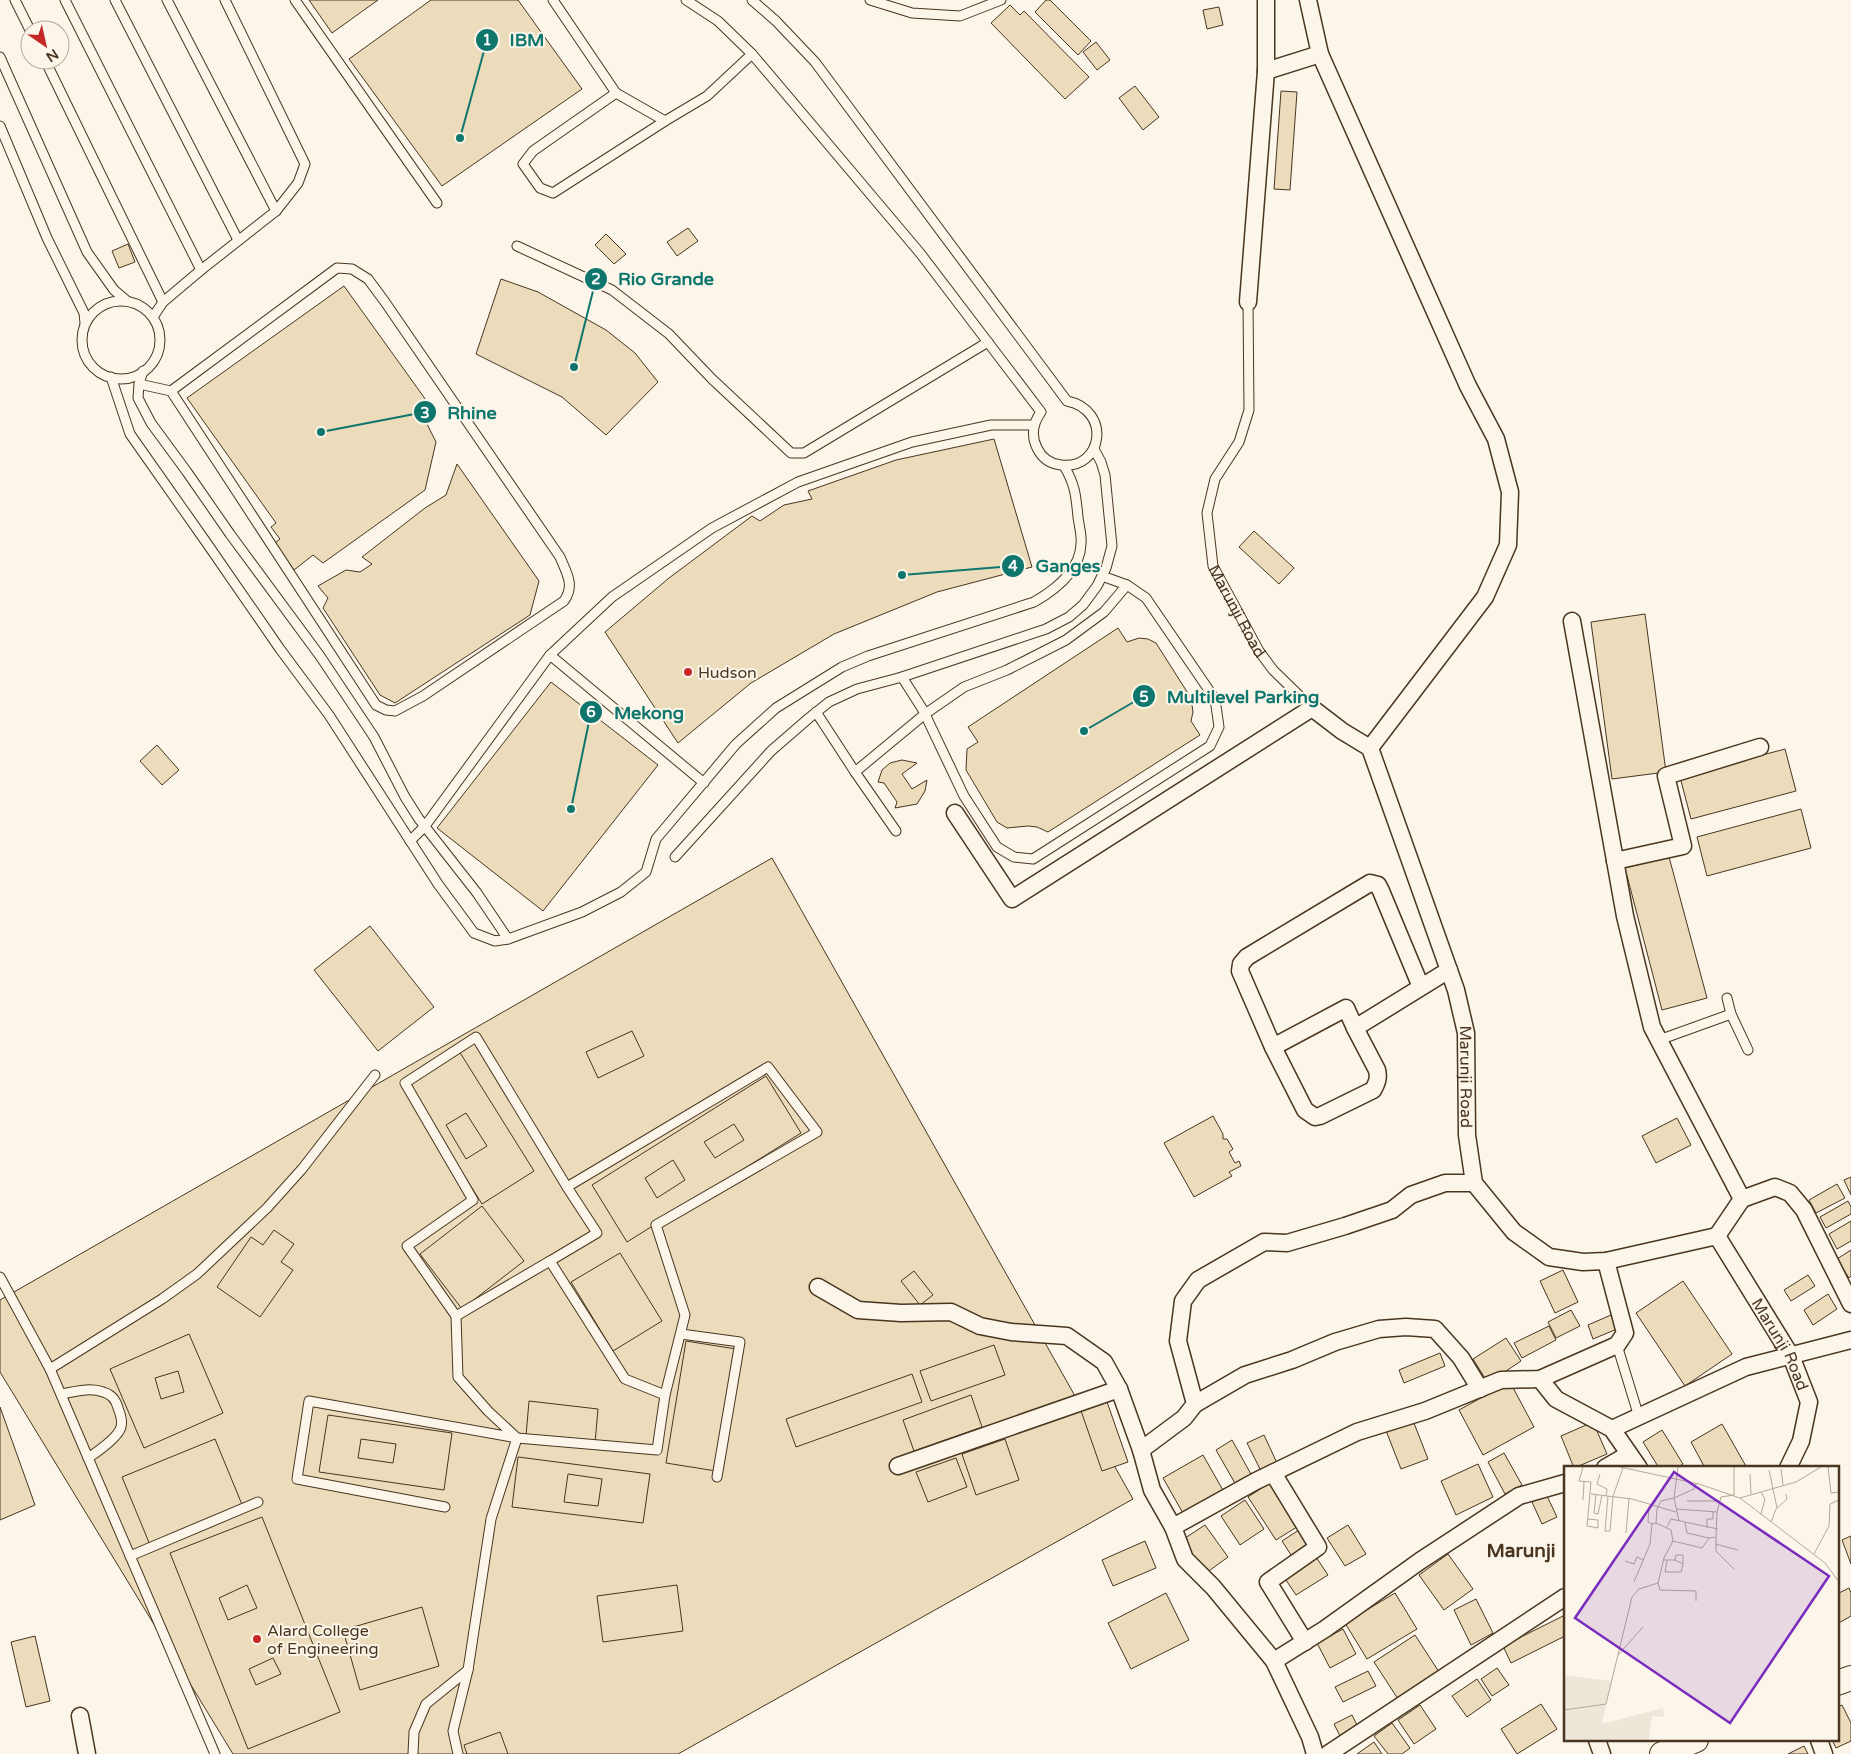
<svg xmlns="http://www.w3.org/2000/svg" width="1851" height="1754" viewBox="0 0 1851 1754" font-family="'Varela Round',sans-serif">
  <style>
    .building { fill: #ecdcbc; stroke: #4a3520; fill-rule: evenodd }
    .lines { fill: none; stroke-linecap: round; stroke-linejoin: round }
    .lane-casing { stroke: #4a3520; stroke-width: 11 }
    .street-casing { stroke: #4a3520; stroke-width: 19 }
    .secondary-casing { stroke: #4a3520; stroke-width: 26 }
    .lane { stroke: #fbf6e9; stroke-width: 9 }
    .street { stroke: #fbf6e9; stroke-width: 16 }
    .secondary { stroke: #fbf6e9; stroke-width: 24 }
    .poi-dot { fill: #c62828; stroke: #fbf6e9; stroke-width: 2 }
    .labels { text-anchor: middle; stroke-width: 4; stroke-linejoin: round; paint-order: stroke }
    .street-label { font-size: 16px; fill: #4a3520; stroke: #fbf6e9 }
    .poi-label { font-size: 16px; fill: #4a3520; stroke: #fbf6e9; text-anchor: start }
    .quarter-label { font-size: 19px; font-weight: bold; fill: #4a3520; stroke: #fbf6e9 }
    .inset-road { fill: none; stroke: #b4a999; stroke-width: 1 }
    .view { fill: #7b2cbf; fill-opacity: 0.15; stroke: #7b2cbf; stroke-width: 2.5 }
    .inset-edge { fill: none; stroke: #4a3520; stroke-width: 2.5 }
    .leader { fill: none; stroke: #0f766e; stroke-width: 2 }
    .callout-dot { fill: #0f766e; stroke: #fbf6e9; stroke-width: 2 }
    .mark-label { font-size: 15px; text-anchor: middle; font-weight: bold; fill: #fff }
    .callout-label { font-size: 18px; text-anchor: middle; font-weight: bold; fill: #0f766e; stroke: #fbf6e9; stroke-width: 4; stroke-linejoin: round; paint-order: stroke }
  </style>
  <rect width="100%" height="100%" fill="#fbf6e9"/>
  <g class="building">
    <polygon points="309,0 378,0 332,33"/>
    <polygon points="431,0 518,0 582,89 442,186 349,59"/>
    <polygon points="1046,0 1050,0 1091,41 1078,55 1035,12"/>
    <polygon points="1010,5 1020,15 1024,11 1089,77 1065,99 991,23"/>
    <polygon points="1219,7 1223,25 1207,29 1203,10"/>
    <polygon points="1096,42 1110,60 1097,70 1083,52"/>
    <polygon points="1135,86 1159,117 1143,130 1119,98"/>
    <polygon points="1281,91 1297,92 1290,190 1274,189"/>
    <polygon points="688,228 698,241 677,256 667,242"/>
    <polygon points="606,234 626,254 614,264 595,245"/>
    <polygon points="128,244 135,262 119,268 112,251"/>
    <polygon points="501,279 538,292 606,330 635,353 658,382 606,435 562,397 476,354"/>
    <polygon points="344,286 436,414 426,422 436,442 425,490 323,563 313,555 294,570 275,543 280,539 271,527 276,523 187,398"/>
    <polygon points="994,439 1032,567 937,592 834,634 751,683 678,743 605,632 669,578 752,516 760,521 784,505 812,499 808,491 896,460"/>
    <polygon points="457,464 539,581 530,615 395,703 380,695 323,608 328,598 318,586 346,570 360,572 372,564 362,557 425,508 446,495"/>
    <polygon points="1254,531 1294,568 1279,584 1239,547"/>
    <polygon points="1645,614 1666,772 1612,779 1591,622"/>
    <polygon points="1118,628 1127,642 1139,638 1148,639 1156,643 1191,698 1193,712 1191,721 1200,735 1048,832 1037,827 1028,826 1007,828 997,822 966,770 967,749 978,742 968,727"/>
    <polygon points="551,682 658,765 543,911 437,828"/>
    <polygon points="157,745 179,770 162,785 140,761"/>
    <polygon points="1785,749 1796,791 1691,819 1680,777"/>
    <polygon points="902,760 917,763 902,774 912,789 927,780 925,791 917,804 895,808 897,802 884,783 878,782 882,770 890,763"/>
    <polygon points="1801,809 1811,848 1707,876 1697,837"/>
    <polygon points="1669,857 1707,998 1662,1010 1625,868"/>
    <polygon points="772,858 1133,1499 678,1754 233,1754 0,1372 0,1300"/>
    <polygon points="370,926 434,1007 378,1051 314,970"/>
    <polygon points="632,1031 644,1056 598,1078 586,1052"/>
    <path d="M 459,1051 L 534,1171 L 482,1204 L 407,1084 ZM 466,1113 L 487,1146 L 466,1159 L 446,1125 Z"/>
    <path d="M 766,1076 L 801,1133 L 627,1242 L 592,1185 ZM 734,1124 L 744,1140 L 715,1158 L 704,1142 ZM 673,1160 L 685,1180 L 657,1198 L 645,1178 Z"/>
    <polygon points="1213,1116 1223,1134 1223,1139 1227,1139 1233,1149 1229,1152 1235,1163 1239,1161 1241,1166 1229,1172 1232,1176 1194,1197 1164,1143"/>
    <polygon points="1677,1118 1691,1145 1656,1163 1642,1136"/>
    <polygon points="1851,1177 1851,1195 1844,1180"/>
    <polygon points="1837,1184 1845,1198 1816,1213 1809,1200"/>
    <polygon points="1848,1201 1851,1207 1851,1214 1826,1228 1820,1217"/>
    <polygon points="482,1206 524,1261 462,1309 420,1254"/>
    <polygon points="1851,1221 1851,1241 1837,1249 1829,1234"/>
    <polygon points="274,1230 294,1244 281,1262 293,1270 260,1317 217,1287 251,1237 263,1245"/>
    <polygon points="1851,1250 1851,1276 1849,1278 1837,1259"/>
    <polygon points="620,1253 662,1321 613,1351 571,1282"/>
    <polygon points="1563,1270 1578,1302 1555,1313 1540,1281"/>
    <polygon points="914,1271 933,1295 920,1305 901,1281"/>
    <polygon points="1808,1275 1815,1286 1791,1301 1784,1290"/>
    <polygon points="1683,1281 1732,1354 1685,1386 1636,1313"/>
    <polygon points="1828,1294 1837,1309 1813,1325 1804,1310"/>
    <polygon points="1571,1310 1580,1326 1556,1338 1548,1322"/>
    <polygon points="1611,1315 1617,1329 1593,1339 1588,1325"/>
    <polygon points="1549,1326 1556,1340 1522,1358 1514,1343"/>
    <path d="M 189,1334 L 223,1413 L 144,1448 L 110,1369 ZM 178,1371 L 184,1392 L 161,1399 L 155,1378 Z"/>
    <polygon points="1506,1338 1521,1361 1488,1383 1473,1359"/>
    <polygon points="686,1341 736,1349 716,1471 666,1463"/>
    <polygon points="994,1345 1005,1375 931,1401 920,1371"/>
    <polygon points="1440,1353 1445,1366 1404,1383 1399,1370"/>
    <polygon points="912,1374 922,1402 796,1447 786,1419"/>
    <polygon points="1510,1382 1534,1427 1483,1455 1459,1410"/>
    <polygon points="971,1395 982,1427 914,1451 903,1420"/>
    <polygon points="1106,1399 1128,1462 1102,1471 1080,1408"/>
    <polygon points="529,1401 598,1409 595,1443 526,1436"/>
    <polygon points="0,1407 35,1505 0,1520"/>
    <path d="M 328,1415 L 452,1433 L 444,1490 L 319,1472 ZM 361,1439 L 396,1444 L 393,1463 L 358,1458 Z"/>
    <polygon points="1412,1418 1428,1459 1401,1469 1385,1428"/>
    <polygon points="1593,1422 1607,1454 1574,1468 1561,1436"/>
    <polygon points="1722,1424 1747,1468 1705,1468 1691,1442"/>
    <polygon points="1662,1430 1683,1464 1677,1468 1659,1468 1643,1442"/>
    <polygon points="1264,1435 1277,1463 1261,1471 1247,1443"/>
    <polygon points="215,1439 243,1507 150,1545 122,1477"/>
    <polygon points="1005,1439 1019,1480 976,1495 962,1454"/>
    <polygon points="1232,1440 1252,1476 1236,1485 1216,1450"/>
    <polygon points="1504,1453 1522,1485 1505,1494 1488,1462"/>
    <polygon points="1203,1455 1224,1492 1184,1515 1163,1478"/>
    <path d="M 518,1457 L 650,1474 L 643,1523 L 512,1507 ZM 568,1474 L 602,1479 L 598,1506 L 564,1502 Z"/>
    <polygon points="956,1458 967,1487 928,1502 916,1472"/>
    <polygon points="1478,1464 1493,1497 1456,1515 1441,1481"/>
    <polygon points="1271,1482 1300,1525 1276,1540 1248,1497"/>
    <polygon points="1546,1494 1557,1517 1542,1524 1532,1502"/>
    <polygon points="1245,1500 1264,1529 1240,1545 1221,1516"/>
    <path d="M 262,1517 L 340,1712 L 248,1749 L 170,1553 ZM 247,1585 L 257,1608 L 228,1620 L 219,1598 ZM 273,1658 L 281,1674 L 256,1685 L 249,1669 Z"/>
    <polygon points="1205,1525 1228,1557 1206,1573 1182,1540"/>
    <polygon points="1348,1525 1366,1554 1345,1566 1327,1538"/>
    <polygon points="1302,1528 1313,1545 1293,1558 1282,1541"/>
    <polygon points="1851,1536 1851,1564 1842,1540"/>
    <polygon points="1145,1541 1156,1568 1113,1586 1102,1560"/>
    <polygon points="1314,1554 1328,1575 1296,1595 1282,1574"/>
    <polygon points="1448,1554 1473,1589 1444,1610 1419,1575"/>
    <polygon points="677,1585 683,1631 603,1642 597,1596"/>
    <polygon points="1849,1588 1851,1593 1851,1616 1837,1624 1837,1594"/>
    <polygon points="1166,1593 1189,1640 1131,1669 1108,1623"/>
    <polygon points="1395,1593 1417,1629 1367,1659 1345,1623"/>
    <polygon points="1476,1599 1493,1633 1471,1645 1454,1610"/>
    <polygon points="422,1607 439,1666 360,1690 343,1630"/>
    <polygon points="1565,1615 1565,1636 1511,1663 1503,1646"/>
    <polygon points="1343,1629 1356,1654 1330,1668 1317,1643"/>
    <polygon points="1415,1635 1439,1672 1398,1699 1374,1662"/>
    <polygon points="35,1636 50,1701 26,1707 11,1642"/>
    <polygon points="1497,1668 1509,1685 1492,1696 1481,1679"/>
    <polygon points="1368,1671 1376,1686 1343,1702 1335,1687"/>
    <polygon points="1477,1679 1491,1700 1467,1717 1452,1696"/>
    <polygon points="1541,1704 1557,1729 1517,1754 1501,1729"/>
    <polygon points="1420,1705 1436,1729 1414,1744 1398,1720"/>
    <polygon points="1842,1705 1851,1723 1851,1741 1836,1748 1832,1740 1837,1740 1837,1707"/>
    <polygon points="1352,1715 1360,1731 1342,1740 1334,1724"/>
    <polygon points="1392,1723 1410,1748 1402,1754 1388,1754 1374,1736"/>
    <polygon points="500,1732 508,1754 467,1754 464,1745"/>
    <polygon points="1374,1742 1382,1754 1357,1754"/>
    <polygon points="1804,1746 1808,1754 1788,1754"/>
  </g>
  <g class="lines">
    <g class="lane-casing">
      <g id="lane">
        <polyline points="15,0 30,30"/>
        <polyline points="65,0 201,270"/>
        <polyline points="115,0 238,240"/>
        <polyline points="167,0 276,211"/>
        <polyline points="295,0 437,203"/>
        <polyline points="553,0 616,93 665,121 707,96 752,54"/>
        <path d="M 686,0 L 718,21 L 752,54 L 920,253 L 1041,412 C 1033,423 1031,436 1037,448 C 1042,458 1050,464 1061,465 C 1103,470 1112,410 1067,401 L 815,62 L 776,21 L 752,0"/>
        <polyline points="870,0 912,13 960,16 1001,0"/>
        <polyline points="0,57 87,252 114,290 127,301"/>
        <polyline points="45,60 163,302"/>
        <polyline points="616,93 533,151 523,164 540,188 553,193 665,121"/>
        <polyline points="0,126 47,238 84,313 85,323"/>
        <polyline points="517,246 612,290 669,334 712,379 791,453 804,453 988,342"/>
        <circle cx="121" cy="340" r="39"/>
        <path id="s1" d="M 1248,302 L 1249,410 L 1239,442 L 1215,479 L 1207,513 L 1213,566 L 1259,651 L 1273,670 L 1312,708"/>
        <polyline points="153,317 163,302 201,270 276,211 298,183 305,164 225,0"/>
        <polyline points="111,377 130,434 206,542 280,649 329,715 438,884 474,933 495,941 508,939 477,893 419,819 405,797 374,737 320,656 230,534 187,472 151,423 138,398 139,384 143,371"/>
        <path d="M 139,384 L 171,391 L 376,705 L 386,710 L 395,711 L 423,696 L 564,601 C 575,585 567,574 560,557 L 385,302 L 368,279 L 352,269 L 337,268 L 171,391"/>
        <polyline points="902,677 923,710 964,796 997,847 1014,857 1033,859 1210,746 1219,727 1215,699 1146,598 1127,585 1102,576"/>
        <polyline points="816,712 855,772"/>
        <polyline points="704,783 550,655 612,597 712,528 798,482 912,442 991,425 1034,425"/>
        <polyline points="896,831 855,772 925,714 964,687 1007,670 1066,640 1104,612 1127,585"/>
        <polyline points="410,841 425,826 550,655"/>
        <polyline points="675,857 771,751 809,718 829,702 857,689 902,677 1046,629 1069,617 1083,605 1097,586 1106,568 1112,546 1105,475 1101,462 1094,449"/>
        <path d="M 508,939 L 582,912 L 621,892 L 646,872 L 656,839 L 736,744 L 776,708 L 842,667 L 868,656 L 1034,602 C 1055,590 1080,571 1081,544 C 1082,535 1079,526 1078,517 C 1076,496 1075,484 1064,466"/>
        <polyline points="1727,998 1731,1014 1748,1050"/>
        <polyline points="1659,1040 1731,1014"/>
        <polyline points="550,1261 597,1233 567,1187"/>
        <polyline points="0,1277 50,1369 215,1754"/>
        <polyline points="456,1316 550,1261 625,1379 665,1395"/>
        <polyline points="681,1334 740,1342 717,1477"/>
        <polyline points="1617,1345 1639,1417"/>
        <polyline points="50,1369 162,1299 197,1274 267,1208 302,1169 375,1075"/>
        <path d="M 61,1394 C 74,1392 90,1387 103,1392 C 111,1394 116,1400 118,1408 C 120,1413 123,1421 121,1427 C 118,1438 97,1452 88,1458"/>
        <polyline points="445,1507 297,1479 309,1401 517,1438 657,1450 665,1395 685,1315 656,1225 817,1132 768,1067 567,1187 476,1037 405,1083 473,1200 407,1246 456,1316 458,1377 488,1411 517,1438"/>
        <polyline points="130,1556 258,1502"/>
        <polyline points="413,1754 414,1732 426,1704 468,1670"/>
        <polyline points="458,1754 453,1731 468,1670 491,1519 517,1438"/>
      </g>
    </g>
    <g class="street-casing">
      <g id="street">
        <polyline points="1308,0 1320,54 1468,386 1496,439 1510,492 1508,545 1485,597 1370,748"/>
        <polyline points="1266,71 1320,54"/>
        <polyline points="1248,302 1266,71 1266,0"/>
        <polyline points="1572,621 1625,916 1652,1027 1742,1199 1717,1236"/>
        <path id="s2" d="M 955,813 L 1012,899 L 1312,708 L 1342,731 L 1370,748 L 1456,990 L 1466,1033 L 1467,1135 L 1474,1183 L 1514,1232 L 1549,1257 L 1583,1262 L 1606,1261 L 1717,1236 L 1791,1356 L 1809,1402 L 1801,1441 L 1788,1468"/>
        <polyline points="1615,861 1683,846 1666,776 1760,747"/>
        <polyline points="1421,987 1381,891 1378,885 1370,883 1247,957 1241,964 1240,971 1273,1047 1346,1008 1355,1028 1449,970"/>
        <path d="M 1273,1047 L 1305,1110 L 1315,1117 L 1320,1116 L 1373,1090 C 1377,1083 1379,1078 1377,1070 L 1355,1028"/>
        <polyline points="1742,1199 1775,1187 1790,1193 1804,1210 1851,1304"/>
        <polyline points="818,1287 858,1310 901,1313 951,1312 980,1326 1011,1332 1067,1336 1104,1362 1119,1389 1141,1450 1184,1418 1195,1404 1178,1341 1183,1301 1198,1280 1264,1242 1287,1243 1345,1226 1392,1210 1411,1195 1445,1183 1474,1183"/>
        <polyline points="1540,1379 1556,1399 1612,1429 1639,1468"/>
        <polyline points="1195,1404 1245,1375 1292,1360 1335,1342 1379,1329 1406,1327 1435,1329 1461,1358 1480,1389"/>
        <polyline points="1612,1429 1746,1367 1851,1340"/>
        <polyline points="1141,1450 1152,1490 1173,1527 1185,1559 1213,1587 1274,1661"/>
        <polyline points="898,1466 1119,1389"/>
        <polyline points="1605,1468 1629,1454"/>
        <polyline points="1273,1473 1318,1547 1268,1582 1305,1642"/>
        <polyline points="1173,1527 1256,1481 1357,1432 1425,1411 1501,1380 1540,1379 1617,1345 1625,1333 1606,1261"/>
        <polyline points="80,1716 87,1754"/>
        <polyline points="1597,1740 1602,1754"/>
        <polyline points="1819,1740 1824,1754"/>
        <polyline points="1315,1754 1310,1737 1274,1661 1325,1629 1420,1561 1519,1496 1565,1483"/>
        <polyline points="1328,1754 1565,1597"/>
      </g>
    </g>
    <g class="secondary-casing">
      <g id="secondary">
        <polyline points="1837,1683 1851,1678"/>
        <polyline points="1662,1754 1696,1740"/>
      </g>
    </g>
    <use href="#lane" class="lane"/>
    <use href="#street" class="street"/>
    <use href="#secondary" class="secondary"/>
  </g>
  <g class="poi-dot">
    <circle cx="688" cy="672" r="5"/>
    <circle cx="257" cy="1639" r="5"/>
  </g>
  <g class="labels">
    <g class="street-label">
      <text dy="6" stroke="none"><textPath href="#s1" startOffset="325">Marunji Road</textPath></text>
      <text dy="6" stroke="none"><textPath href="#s2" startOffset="874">Marunji Road</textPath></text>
      <text dy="6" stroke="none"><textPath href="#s2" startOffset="1384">Marunji Road</textPath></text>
    </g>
    <g class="poi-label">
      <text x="698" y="678">Hudson</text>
      <text x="267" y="1636">Alard College<tspan x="267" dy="18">of Engineering</tspan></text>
    </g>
    <g class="quarter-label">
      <text x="1521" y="1557">Marunji</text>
    </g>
  </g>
  <g transform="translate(1564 1466)">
    <rect width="275" height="275" fill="#fbf6e9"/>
    <path d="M 0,209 L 47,215 L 38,258 L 99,242 L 100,251 L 88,250 L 85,274 L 0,274 Z" fill="#ede6d9"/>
    <path class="inset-road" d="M 19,1 L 15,15 L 27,16 L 23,60 L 34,62 L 34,54 L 24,53M 56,1 L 135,18 L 176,32 L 261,97 L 275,116M 114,1 L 110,32 L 97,35 L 93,43 L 92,57 L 107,64 L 109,75 L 100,92 L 94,117 L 96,124 L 132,125 L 132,135M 264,1 L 267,27 L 275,26M 217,3 L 219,19M 205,4 L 213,42M 36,8 L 33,18 L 43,23 L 42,30M 186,8 L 187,28M 197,26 L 201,33 L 197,48M 27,28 L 68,33 L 112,46M 32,28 L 30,47 L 34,48 L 38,29M 44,30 L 41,65 L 46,65 L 49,30M 49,30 L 59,2M 176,32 L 232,16 L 257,1M 19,34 L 20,16M 123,35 L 155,35M 85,40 L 84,56 L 88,58M 112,43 L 153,46 L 157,31 L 170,29 L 170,1M 115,55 L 110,32 L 130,23 L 132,18M 207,56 L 212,43 L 223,33 L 222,28M 121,57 L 123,67 L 145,72M 103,61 L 107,53 L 154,63M 143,62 L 143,53 L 149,53 L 149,46M 62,67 L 65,33M 152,71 L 153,46M 109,75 L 138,82 L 145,72 L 152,71 L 152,85 L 170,103M 151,78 L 174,84M 250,88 L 265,60 L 266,38 L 275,34M 99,94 L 111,94 L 119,98 L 117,106 L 101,106 L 103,94M 111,94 L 112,89 L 119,89 L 119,98M 61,95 L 70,98 L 73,91 L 79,94M 70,116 L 86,78 L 88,58 L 92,57M 54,189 L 79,161M 0,244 L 42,238 L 68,131 L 75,123 L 94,117"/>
    <path class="view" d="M 110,6 L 265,110 L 166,257 L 11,152 Z"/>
    <rect width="275" height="275" class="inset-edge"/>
  </g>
  <path class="leader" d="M460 138L487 40M574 367L596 279M321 432L425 412M902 575L1013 566M1084 731L1144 696M571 809L591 712"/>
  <g class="callout-dot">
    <circle cx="460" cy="138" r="5"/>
    <circle cx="574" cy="367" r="5"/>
    <circle cx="321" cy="432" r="5"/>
    <circle cx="902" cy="575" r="5"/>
    <circle cx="1084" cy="731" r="5"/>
    <circle cx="571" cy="809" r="5"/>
    <circle cx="487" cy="40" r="12"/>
    <circle cx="596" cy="279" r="12"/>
    <circle cx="425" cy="412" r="12"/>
    <circle cx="1013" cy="566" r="12"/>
    <circle cx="1144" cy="696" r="12"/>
    <circle cx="591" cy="712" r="12"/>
  </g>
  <g class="mark-label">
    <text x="487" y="45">1</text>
    <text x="596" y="284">2</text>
    <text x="425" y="418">3</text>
    <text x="1013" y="571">4</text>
    <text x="1144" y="702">5</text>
    <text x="591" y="717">6</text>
  </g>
  <g class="callout-label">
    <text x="527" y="46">IBM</text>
    <text x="666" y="285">Rio Grande</text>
    <text x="472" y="419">Rhine</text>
    <text x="1068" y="572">Ganges</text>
    <text x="1243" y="703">Multilevel Parking</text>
    <text x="649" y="719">Mekong</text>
  </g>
  <g transform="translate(45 45) rotate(146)"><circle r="24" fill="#fbf6e9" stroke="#b4a999"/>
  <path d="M0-4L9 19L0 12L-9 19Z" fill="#c62828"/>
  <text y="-8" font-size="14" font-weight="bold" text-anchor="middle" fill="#4a3520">N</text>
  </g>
</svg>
